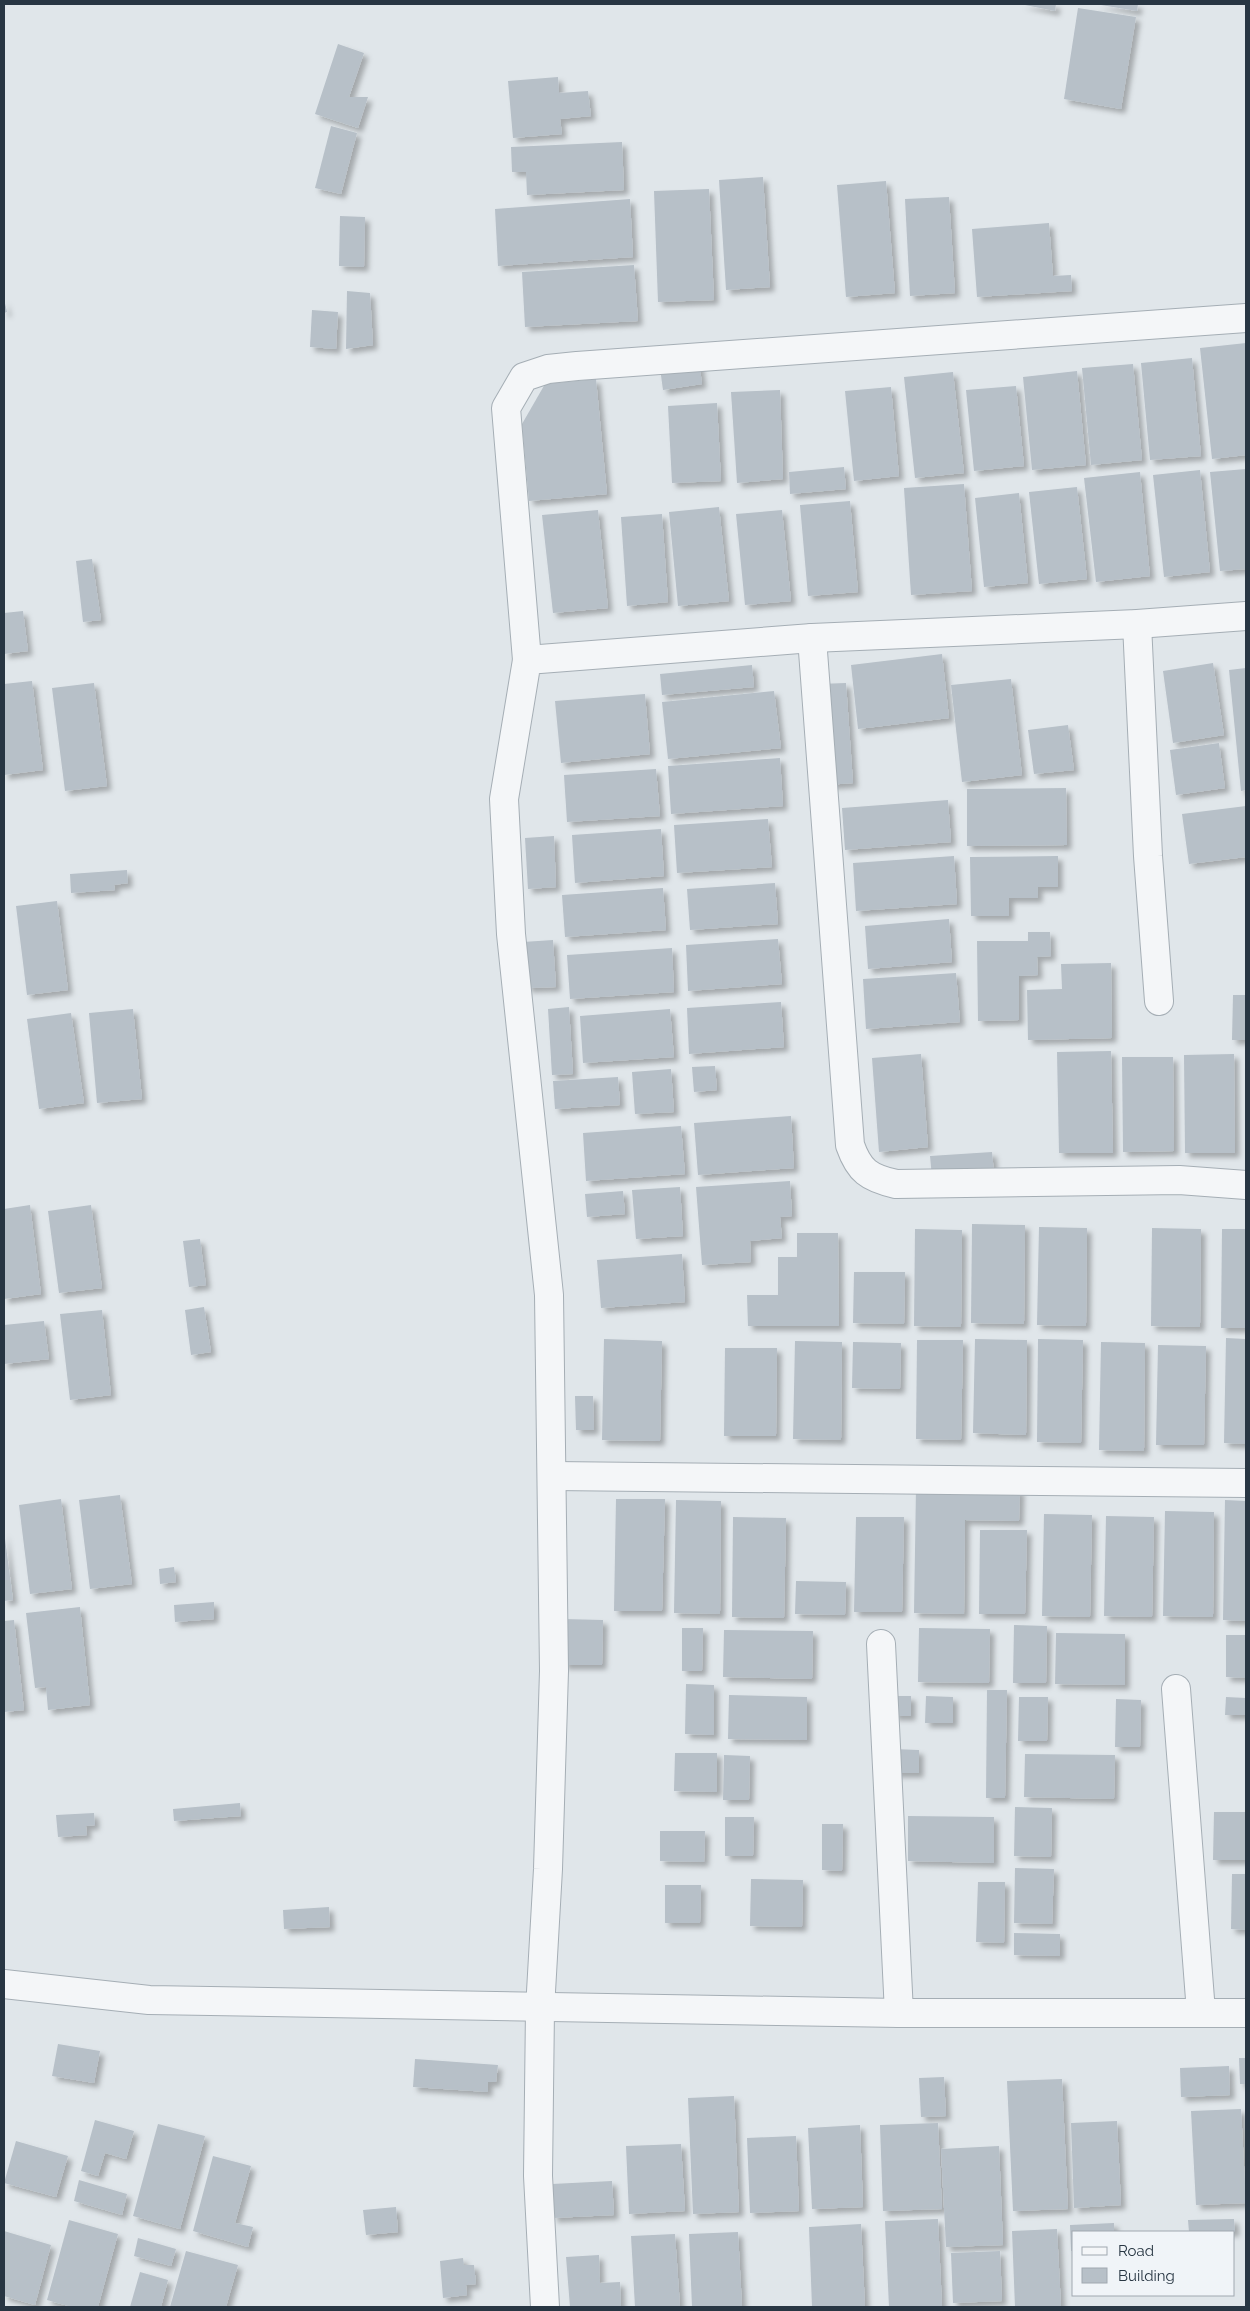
<svg xmlns="http://www.w3.org/2000/svg" width="1250" height="2311" viewBox="0 0 1250 2311" font-family="Raleway,sans-serif">
  <style>
    .building { fill: #b7c0c8; filter: url(#shadow) }
    .lines { fill: none; stroke-linecap: round; stroke-linejoin: round }
    .minor-casing { stroke: #a5aeb5; stroke-width: 30 }
    .minor { stroke: #f4f6f8; stroke-width: 28 }
  </style>
  <defs>
    <filter id="shadow"><feDropShadow dx="4.5" dy="4.5" stdDeviation="2.5" flood-color="#0004"/></filter>
  </defs>
  <rect width="100%" height="100%" fill="#e0e6ea"/>
  <g class="building">
    <polygon points="1020,4 1056,4 1055,11"/>
    <polygon points="1095,4 1138,4 1137,11"/>
    <polygon points="1078,8 1136,17 1121,109 1064,99"/>
    <polygon points="338,44 364,53 349,97 368,97 358,128 315,114"/>
    <polygon points="558,77 559,93 588,91 591,116 560,119 562,134 513,138 508,81"/>
    <polygon points="331,126 357,133 341,194 315,188"/>
    <polygon points="622,142 624,190 527,195 526,172 512,172 511,147"/>
    <polygon points="763,177 770,287 726,290 719,180"/>
    <polygon points="886,181 895,293 846,297 837,185"/>
    <polygon points="709,189 714,300 658,302 654,191"/>
    <polygon points="949,197 955,293 910,296 905,199"/>
    <polygon points="630,199 633,257 498,266 495,209"/>
    <polygon points="340,216 365,217 364,267 339,266"/>
    <polygon points="1049,223 1053,276 1071,275 1072,291 977,297 972,229"/>
    <polygon points="634,265 638,321 525,327 522,272"/>
    <polygon points="347,291 370,293 373,345 346,349"/>
    <polygon points="4,299 7,312 4,313"/>
    <polygon points="312,310 338,312 336,349 310,347"/>
    <polygon points="1246,343 1246,455 1212,459 1200,348"/>
    <polygon points="1192,358 1201,456 1150,460 1141,363"/>
    <polygon points="699,362 702,384 663,390 660,368"/>
    <polygon points="1133,364 1142,460 1091,465 1082,368"/>
    <polygon points="1077,371 1086,465 1032,470 1023,377"/>
    <polygon points="953,372 964,473 915,478 904,377"/>
    <polygon points="596,379 607,494 529,501 522,424 545,384"/>
    <polygon points="1016,386 1024,466 974,471 966,390"/>
    <polygon points="891,387 899,476 854,481 845,391"/>
    <polygon points="780,390 783,479 737,483 731,392"/>
    <polygon points="717,403 721,481 672,483 668,406"/>
    <polygon points="844,467 846,489 790,494 789,472"/>
    <polygon points="1246,469 1246,569 1220,571 1210,472"/>
    <polygon points="1200,470 1210,572 1164,577 1153,475"/>
    <polygon points="1140,472 1150,576 1096,582 1084,478"/>
    <polygon points="964,484 972,591 911,595 904,488"/>
    <polygon points="1077,487 1087,579 1039,584 1029,492"/>
    <polygon points="1019,493 1028,583 984,587 975,498"/>
    <polygon points="850,501 858,592 808,596 800,505"/>
    <polygon points="719,507 729,601 678,606 669,512"/>
    <polygon points="598,510 608,608 553,613 542,515"/>
    <polygon points="782,510 791,601 745,605 736,514"/>
    <polygon points="662,514 668,602 627,606 621,517"/>
    <polygon points="92,559 101,620 83,622 76,561"/>
    <polygon points="23,611 28,651 4,654 4,613"/>
    <polygon points="942,654 949,718 858,729 851,665"/>
    <polygon points="1213,663 1224,735 1173,743 1163,671"/>
    <polygon points="752,665 754,687 662,695 660,674"/>
    <polygon points="1246,668 1246,790 1241,791 1229,670"/>
    <polygon points="1011,679 1022,775 962,782 951,685"/>
    <polygon points="32,681 43,770 4,775 4,684"/>
    <polygon points="94,683 107,786 65,791 52,688"/>
    <polygon points="846,683 853,783 827,785 819,684"/>
    <polygon points="774,691 781,748 668,759 662,702"/>
    <polygon points="645,694 650,754 561,763 555,701"/>
    <polygon points="1068,725 1074,770 1034,774 1028,730"/>
    <polygon points="1219,743 1225,788 1176,795 1170,750"/>
    <polygon points="780,758 783,806 671,814 668,766"/>
    <polygon points="656,769 660,816 567,822 564,775"/>
    <polygon points="1066,788 1067,845 967,846 967,789"/>
    <polygon points="948,800 951,842 845,850 842,808"/>
    <polygon points="1246,806 1246,857 1189,864 1182,814"/>
    <polygon points="768,819 772,867 677,873 674,825"/>
    <polygon points="661,829 664,876 575,883 572,835"/>
    <polygon points="554,836 556,887 528,889 525,838"/>
    <polygon points="954,856 957,904 856,911 853,863"/>
    <polygon points="1058,856 1058,887 1038,887 1038,898 1009,898 1009,916 971,916 970,857"/>
    <polygon points="127,870 128,883 114,885 115,890 71,893 70,874"/>
    <polygon points="775,883 778,924 690,930 687,889"/>
    <polygon points="663,888 666,930 565,937 562,895"/>
    <polygon points="57,901 68,990 27,995 16,906"/>
    <polygon points="949,919 952,962 868,969 865,926"/>
    <polygon points="1028,932 1050,932 1051,956 1037,957 1038,975 1019,976 1019,1020 978,1021 977,941 1028,941"/>
    <polygon points="778,939 782,984 688,991 686,945"/>
    <polygon points="553,940 556,987 527,988 523,942"/>
    <polygon points="672,948 674,992 570,999 567,955"/>
    <polygon points="1111,963 1112,1038 1028,1040 1027,990 1062,989 1061,964"/>
    <polygon points="956,973 960,1022 866,1029 863,979"/>
    <polygon points="1233,995 1246,995 1246,1040 1232,1040"/>
    <polygon points="781,1002 784,1047 689,1054 687,1008"/>
    <polygon points="569,1007 573,1074 552,1075 548,1009"/>
    <polygon points="133,1009 142,1099 97,1103 89,1013"/>
    <polygon points="670,1009 674,1057 583,1063 580,1016"/>
    <polygon points="71,1013 84,1103 39,1109 27,1019"/>
    <polygon points="1111,1051 1113,1153 1059,1153 1057,1052"/>
    <polygon points="921,1054 928,1147 879,1152 872,1058"/>
    <polygon points="1234,1054 1235,1153 1185,1153 1184,1055"/>
    <polygon points="1122,1057 1173,1057 1174,1151 1123,1152"/>
    <polygon points="715,1066 717,1090 694,1092 692,1067"/>
    <polygon points="671,1069 674,1112 635,1114 632,1072"/>
    <polygon points="618,1077 620,1105 555,1109 553,1081"/>
    <polygon points="791,1116 794,1168 698,1175 694,1123"/>
    <polygon points="681,1126 685,1174 586,1181 583,1133"/>
    <polygon points="992,1152 994,1173 932,1177 930,1156"/>
    <polygon points="790,1181 792,1216 780,1217 782,1238 750,1241 751,1262 702,1265 696,1187"/>
    <polygon points="680,1187 683,1236 636,1239 632,1190"/>
    <polygon points="623,1191 625,1214 587,1217 585,1194"/>
    <polygon points="30,1205 41,1294 4,1299 4,1209"/>
    <polygon points="91,1205 102,1288 59,1293 48,1211"/>
    <polygon points="972,1224 1025,1225 1024,1324 971,1323"/>
    <polygon points="1039,1227 1087,1228 1086,1326 1037,1325"/>
    <polygon points="1152,1228 1201,1229 1200,1327 1151,1326"/>
    <polygon points="915,1229 962,1230 961,1327 914,1326"/>
    <polygon points="1222,1229 1246,1229 1246,1328 1221,1328"/>
    <polygon points="797,1233 838,1233 839,1326 748,1326 747,1295 778,1295 778,1257 797,1257"/>
    <polygon points="200,1239 206,1285 189,1287 183,1241"/>
    <polygon points="682,1254 685,1302 601,1308 597,1260"/>
    <polygon points="854,1272 905,1272 904,1324 853,1323"/>
    <polygon points="204,1307 211,1352 191,1355 185,1310"/>
    <polygon points="102,1310 111,1395 70,1400 60,1314"/>
    <polygon points="44,1321 49,1359 4,1364 4,1325"/>
    <polygon points="1226,1338 1246,1339 1246,1444 1224,1443"/>
    <polygon points="604,1339 662,1341 660,1441 602,1440"/>
    <polygon points="975,1339 1027,1340 1026,1435 973,1433"/>
    <polygon points="1038,1339 1083,1340 1081,1443 1037,1442"/>
    <polygon points="917,1340 963,1340 961,1440 916,1439"/>
    <polygon points="795,1341 842,1342 841,1440 793,1439"/>
    <polygon points="853,1342 901,1343 900,1389 852,1388"/>
    <polygon points="1101,1342 1145,1343 1144,1451 1099,1450"/>
    <polygon points="1158,1345 1206,1346 1204,1445 1156,1445"/>
    <polygon points="725,1348 777,1348 776,1436 724,1436"/>
    <polygon points="575,1396 593,1396 594,1430 576,1430"/>
    <polygon points="916,1487 1020,1489 1019,1521 965,1520 964,1614 914,1613"/>
    <polygon points="120,1495 132,1584 90,1589 79,1500"/>
    <polygon points="61,1499 72,1589 30,1594 19,1505"/>
    <polygon points="616,1499 665,1499 662,1611 614,1611"/>
    <polygon points="676,1500 721,1501 720,1614 674,1613"/>
    <polygon points="1225,1500 1246,1501 1246,1621 1223,1620"/>
    <polygon points="1165,1511 1214,1512 1213,1617 1163,1616"/>
    <polygon points="1044,1514 1092,1515 1090,1617 1042,1616"/>
    <polygon points="1106,1516 1154,1517 1152,1617 1104,1616"/>
    <polygon points="733,1517 786,1518 784,1618 732,1617"/>
    <polygon points="856,1517 904,1517 902,1612 854,1612"/>
    <polygon points="980,1530 1027,1530 1025,1614 979,1614"/>
    <polygon points="4,1531 13,1600 4,1601"/>
    <polygon points="174,1567 176,1582 160,1584 159,1569"/>
    <polygon points="796,1581 846,1582 845,1615 795,1614"/>
    <polygon points="214,1602 214,1619 175,1622 174,1605"/>
    <polygon points="80,1607 90,1705 48,1710 46,1687 35,1688 26,1613"/>
    <polygon points="563,1619 603,1620 602,1665 563,1665"/>
    <polygon points="14,1620 24,1710 4,1712 4,1621"/>
    <polygon points="1014,1625 1047,1626 1046,1683 1013,1683"/>
    <polygon points="682,1628 703,1628 702,1671 682,1671"/>
    <polygon points="919,1628 990,1629 989,1683 918,1682"/>
    <polygon points="724,1630 813,1631 812,1679 723,1677"/>
    <polygon points="1056,1633 1125,1634 1125,1685 1055,1684"/>
    <polygon points="1226,1635 1246,1635 1246,1678 1226,1677"/>
    <polygon points="686,1684 714,1685 714,1735 685,1734"/>
    <polygon points="987,1690 1007,1690 1005,1798 986,1798"/>
    <polygon points="729,1695 807,1697 807,1740 728,1739"/>
    <rect x="893" y="1696" width="18" height="20"/>
    <polygon points="926,1696 953,1697 953,1723 925,1723"/>
    <polygon points="1019,1697 1048,1697 1047,1741 1018,1741"/>
    <polygon points="1226,1697 1246,1698 1246,1715 1225,1715"/>
    <polygon points="1116,1699 1141,1700 1140,1747 1115,1747"/>
    <polygon points="893,1749 919,1750 919,1773 892,1773"/>
    <polygon points="675,1753 717,1753 717,1792 674,1791"/>
    <polygon points="1025,1754 1115,1755 1114,1799 1024,1797"/>
    <polygon points="724,1755 750,1756 749,1800 723,1800"/>
    <polygon points="240,1803 241,1816 174,1821 173,1809"/>
    <polygon points="1015,1807 1052,1808 1051,1857 1014,1856"/>
    <polygon points="1214,1812 1246,1812 1246,1860 1213,1860"/>
    <polygon points="94,1813 95,1825 86,1826 87,1835 58,1837 56,1815"/>
    <polygon points="908,1816 994,1817 994,1863 908,1861"/>
    <polygon points="725,1817 754,1817 753,1856 725,1856"/>
    <polygon points="822,1824 843,1824 842,1871 822,1870"/>
    <polygon points="660,1831 705,1831 704,1862 660,1861"/>
    <polygon points="1015,1868 1054,1869 1052,1924 1014,1923"/>
    <polygon points="1232,1874 1246,1874 1246,1930 1231,1929"/>
    <polygon points="751,1879 803,1880 802,1927 750,1926"/>
    <polygon points="978,1882 1005,1882 1004,1943 976,1942"/>
    <polygon points="665,1885 701,1885 700,1923 665,1923"/>
    <polygon points="329,1907 330,1927 284,1929 283,1910"/>
    <polygon points="1014,1933 1060,1934 1060,1956 1014,1955"/>
    <polygon points="58,2044 100,2051 94,2083 52,2076"/>
    <polygon points="1239,2058 1246,2058 1246,2084 1240,2084"/>
    <polygon points="415,2059 498,2065 496,2082 488,2082 488,2092 413,2087"/>
    <polygon points="1229,2066 1230,2095 1181,2097 1180,2068"/>
    <polygon points="944,2077 946,2116 921,2117 919,2078"/>
    <polygon points="1062,2079 1068,2209 1013,2211 1007,2081"/>
    <polygon points="734,2096 739,2212 693,2214 688,2098"/>
    <polygon points="1241,2109 1246,2203 1196,2205 1191,2111"/>
    <polygon points="95,2120 134,2131 126,2159 105,2153 98,2176 81,2171"/>
    <polygon points="1117,2121 1121,2205 1074,2208 1071,2123"/>
    <polygon points="938,2123 942,2209 883,2211 880,2125"/>
    <polygon points="158,2124 205,2136 180,2229 133,2216"/>
    <polygon points="860,2125 863,2207 812,2209 808,2128"/>
    <polygon points="796,2136 799,2211 750,2213 747,2138"/>
    <polygon points="16,2141 68,2156 56,2197 4,2183"/>
    <polygon points="681,2144 685,2211 629,2214 626,2146"/>
    <polygon points="999,2146 1003,2245 946,2247 941,2149"/>
    <polygon points="213,2156 251,2166 235,2223 253,2227 248,2247 193,2231"/>
    <polygon points="79,2180 127,2194 122,2215 74,2201"/>
    <polygon points="612,2181 614,2215 553,2218 552,2184"/>
    <polygon points="396,2207 398,2232 366,2235 363,2210"/>
    <polygon points="938,2219 942,2307 889,2307 885,2221"/>
    <polygon points="1234,2219 1235,2232 1189,2232 1188,2220"/>
    <polygon points="69,2220 118,2234 98,2307 72,2307 47,2300"/>
    <polygon points="1114,2223 1114,2232 1074,2232 1074,2251 1071,2251 1070,2225"/>
    <polygon points="861,2224 865,2307 812,2307 809,2227"/>
    <polygon points="1057,2229 1061,2307 1015,2307 1012,2231"/>
    <polygon points="4,2231 51,2245 35,2305 4,2296"/>
    <polygon points="738,2232 742,2307 692,2307 689,2234"/>
    <polygon points="675,2234 680,2307 635,2307 631,2236"/>
    <polygon points="138,2238 176,2249 171,2266 134,2256"/>
    <polygon points="186,2251 238,2265 226,2307 170,2307"/>
    <polygon points="1000,2251 1002,2301 953,2303 951,2253"/>
    <polygon points="599,2255 600,2283 620,2282 621,2307 570,2307 566,2257"/>
    <polygon points="463,2258 464,2265 474,2265 476,2284 466,2285 467,2295 443,2298 440,2261"/>
    <polygon points="140,2272 168,2280 161,2307 130,2307"/>
  </g>
  <g class="lines">
    <g class="minor-casing">
      <g id="minor">
        <polyline points="1137,624 1148,856 1159,1001"/>
        <path d="M 812,638 L 850,1145 C 859,1171 869,1178 896,1184 L 1179,1180 L 1246,1185"/>
        <polyline points="527,660 506,408 524,377 548,369 577,366 1246,318"/>
        <polyline points="553,1476 1246,1483"/>
        <polyline points="881,1644 899,2013"/>
        <polyline points="1176,1689 1201,2012"/>
        <polyline points="4,1984 149,2000 899,2013 1246,2013"/>
        <polyline points="545,2307 538,2176 540,2009 548,1869 554,1671 549,1295 511,934 504,799 527,660 812,638 1137,624 1246,616"/>
      </g>
    </g>
    <use href="#minor" class="minor"/>
  </g>
  <rect width="1250" height="2311" fill="none" stroke="#283643" stroke-width="10"/>
  <rect x="1072" y="2231" width="162" height="65" fill="#f0f4f8" stroke="#a0a8b0"/>
  <rect x="1082" y="2247" width="25" height="8" fill="#f4f6f8" stroke="#a0a8b0"/>
  <text x="1118" y="2256" font-size="15" fill="#283643">Road</text>
  <rect x="1082" y="2268" width="25" height="15" fill="#b7c0c8" stroke="#a0a8b0"/>
  <text x="1118" y="2281" font-size="15" fill="#283643">Building</text>
</svg>
